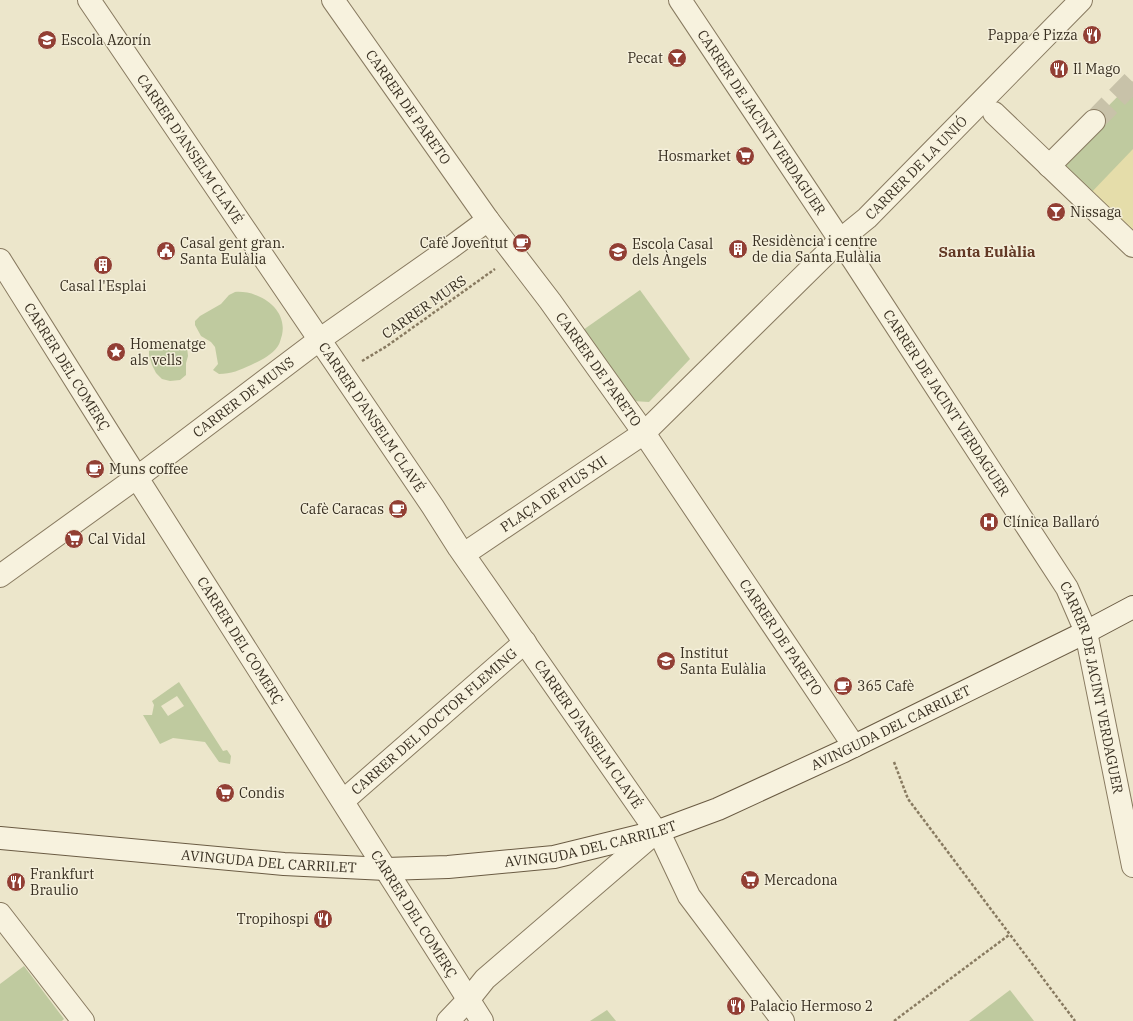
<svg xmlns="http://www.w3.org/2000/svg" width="1133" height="1021" viewBox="0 0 1133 1021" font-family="'IBM Plex Serif',serif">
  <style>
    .green { fill: #bfca9f; fill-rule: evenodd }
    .sand { fill: #e5ddaa }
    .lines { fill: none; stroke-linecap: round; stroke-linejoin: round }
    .street-tunnel { stroke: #c8c2a9; stroke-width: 22; stroke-dasharray: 22 11; stroke-linecap: butt }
    .street-casing { stroke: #887a60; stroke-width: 24 }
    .secondary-casing { stroke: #6a5b43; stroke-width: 24 }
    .path { stroke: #887a60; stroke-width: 2.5; stroke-dasharray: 3 2; stroke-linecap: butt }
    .street { stroke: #f7f2de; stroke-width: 22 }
    .secondary { stroke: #f7f2de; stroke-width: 22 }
    .labels { text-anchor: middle; stroke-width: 3; stroke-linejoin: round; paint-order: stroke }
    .poi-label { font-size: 14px; fill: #393022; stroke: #f4efda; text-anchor: start }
    .street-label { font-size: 14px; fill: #393022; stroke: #f4efda }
    .neighbourhood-label { font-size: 15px; font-weight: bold; fill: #633925; stroke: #f4efda }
  </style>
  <rect width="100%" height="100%" fill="#ece6cb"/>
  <g class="green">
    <polygon points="1133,81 1133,246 1049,166"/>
    <polygon points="640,290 690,359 649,402 632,401 583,330"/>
    <path d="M 235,292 C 258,290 288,308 282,335 C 281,338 280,343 278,346 C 271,356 261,360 251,365 C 240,370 231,374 219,374 L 213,370 L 218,364 L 215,347 L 211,342 L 201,336 L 195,325 L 195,321 L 200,316 L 221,304 L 229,295 Z"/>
    <polygon points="169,340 179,342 187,347 188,356 186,363 186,375 180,380 170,381 162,379 156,373 152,365 149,355 149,351 153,346"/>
    <path d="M 179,682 L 223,751 L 227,750 L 231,756 L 230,764 L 219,762 L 205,742 L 173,738 L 160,744 L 143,715 L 152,715 L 154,705 L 152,701 ZM 177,696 L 184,706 L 168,716 L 161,706 Z"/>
    <polygon points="24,966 64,1019 62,1021 0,1021 0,984"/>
    <polygon points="1010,990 1034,1021 969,1021"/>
    <polygon points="607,1010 616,1021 590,1021"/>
  </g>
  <polygon class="sand" points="1133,149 1133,241 1087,197"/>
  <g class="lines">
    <polyline class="street-tunnel" points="1094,121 1133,81"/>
    <g class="street-casing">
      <g id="street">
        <path id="s1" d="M 89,0 L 433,507 L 459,548 L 663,841 L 689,896 L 783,1021"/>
        <path id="s2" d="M 333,0 L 488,220 L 550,301 L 644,433 L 854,746"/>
        <path id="s3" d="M 680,0 L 854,261 L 1067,588 L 1086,632 L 1133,866"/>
        <polyline points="994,113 1133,246"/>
        <polyline points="1049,166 1094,121"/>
        <path id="s4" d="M 0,260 L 113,440 L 482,1021"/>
        <path id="s5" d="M 464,554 L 644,433 L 840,240 L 867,218 L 1081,0"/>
        <path id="s6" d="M 0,576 L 147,470 L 319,340 L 450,248 L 488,220"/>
        <path id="s7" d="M 343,801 L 525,642"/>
        <polyline points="0,914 83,1021"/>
        <polyline points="448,1021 469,999 485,979 656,832"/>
      </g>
    </g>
    <g class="secondary-casing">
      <g id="secondary">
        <path id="s8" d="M 0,838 L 284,864 L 386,869 L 448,867 L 554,857 L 656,832 L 718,809 L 844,751 L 1086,632 L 1133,607"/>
      </g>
    </g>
    <g class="path">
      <polyline points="362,361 387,346 495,269"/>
      <polyline points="894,762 908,799 1075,1021"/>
      <polyline points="894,1021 1009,935"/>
    </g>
    <use href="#street" class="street"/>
    <use href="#secondary" class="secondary"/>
  </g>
  <defs>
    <g id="restaurant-disc" transform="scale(1)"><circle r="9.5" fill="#923f34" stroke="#f4efda"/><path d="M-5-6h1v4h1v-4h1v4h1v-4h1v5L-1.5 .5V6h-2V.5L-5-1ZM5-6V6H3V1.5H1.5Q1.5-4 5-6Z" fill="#fff"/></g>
    <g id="school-disc" transform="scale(1)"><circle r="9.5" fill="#923f34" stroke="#f4efda"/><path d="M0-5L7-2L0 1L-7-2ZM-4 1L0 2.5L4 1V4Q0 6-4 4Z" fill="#fff"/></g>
    <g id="bar-disc" transform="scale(1)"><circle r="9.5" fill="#923f34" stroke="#f4efda"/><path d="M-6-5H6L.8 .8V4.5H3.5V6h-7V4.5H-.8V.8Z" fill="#fff"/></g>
    <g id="supermarket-disc" transform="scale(1)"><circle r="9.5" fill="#923f34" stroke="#f4efda"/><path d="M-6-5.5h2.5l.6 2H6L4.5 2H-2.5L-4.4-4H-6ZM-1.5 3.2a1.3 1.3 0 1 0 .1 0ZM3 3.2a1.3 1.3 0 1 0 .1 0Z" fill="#fff"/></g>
    <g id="cafe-disc" transform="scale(1)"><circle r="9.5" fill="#923f34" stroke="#f4efda"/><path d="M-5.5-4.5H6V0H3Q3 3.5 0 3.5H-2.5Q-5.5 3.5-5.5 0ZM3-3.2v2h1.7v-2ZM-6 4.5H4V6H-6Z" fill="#fff"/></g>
    <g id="building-disc" transform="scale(1)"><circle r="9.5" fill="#923f34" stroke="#f4efda"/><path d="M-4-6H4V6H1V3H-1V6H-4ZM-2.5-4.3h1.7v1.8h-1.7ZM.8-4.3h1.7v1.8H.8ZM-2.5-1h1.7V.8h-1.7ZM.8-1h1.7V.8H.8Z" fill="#fff"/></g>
    <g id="civic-disc" transform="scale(1)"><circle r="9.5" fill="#923f34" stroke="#f4efda"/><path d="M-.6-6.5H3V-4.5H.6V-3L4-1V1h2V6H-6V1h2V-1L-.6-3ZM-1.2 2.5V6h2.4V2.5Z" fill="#fff"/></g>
    <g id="sight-disc" transform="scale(1)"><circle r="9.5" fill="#923f34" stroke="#f4efda"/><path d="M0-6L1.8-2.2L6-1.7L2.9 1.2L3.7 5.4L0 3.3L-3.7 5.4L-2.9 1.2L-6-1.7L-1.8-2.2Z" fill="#fff"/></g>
    <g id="hospital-disc" transform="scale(1)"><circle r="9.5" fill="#923f34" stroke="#f4efda"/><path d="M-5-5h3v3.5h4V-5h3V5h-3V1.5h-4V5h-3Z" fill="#fff"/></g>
  </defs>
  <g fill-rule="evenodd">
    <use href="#restaurant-disc" x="1092" y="35"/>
    <use href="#school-disc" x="47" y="40"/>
    <use href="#bar-disc" x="677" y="58"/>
    <use href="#restaurant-disc" x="1059" y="69"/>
    <use href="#supermarket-disc" x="745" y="156"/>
    <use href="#bar-disc" x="1056" y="212"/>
    <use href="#cafe-disc" x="522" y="243"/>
    <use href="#building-disc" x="738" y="249"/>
    <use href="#civic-disc" x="166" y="251"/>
    <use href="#school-disc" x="618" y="252"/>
    <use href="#building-disc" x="103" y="265"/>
    <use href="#sight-disc" x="116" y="352"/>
    <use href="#cafe-disc" x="95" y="469"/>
    <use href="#cafe-disc" x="398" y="509"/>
    <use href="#hospital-disc" x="989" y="522"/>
    <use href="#supermarket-disc" x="74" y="539"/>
    <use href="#school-disc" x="666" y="661"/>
    <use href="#cafe-disc" x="843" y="686"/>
    <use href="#supermarket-disc" x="225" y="793"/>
    <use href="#supermarket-disc" x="750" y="880"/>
    <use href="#restaurant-disc" x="16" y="882"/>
    <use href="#restaurant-disc" x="323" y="919"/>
    <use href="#restaurant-disc" x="736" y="1006"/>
  </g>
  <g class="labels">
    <g class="poi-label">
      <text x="1078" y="40" text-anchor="end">Pappa e Pizza</text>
      <text x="61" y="45">Escola Azorín</text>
      <text x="663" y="63" text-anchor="end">Pecat</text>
      <text x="1073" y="74">Il Mago</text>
      <text x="731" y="161" text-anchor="end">Hosmarket</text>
      <text x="1070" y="217">Nissaga</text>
      <text x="752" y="246">Residència i centre<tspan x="752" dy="16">de dia Santa Eulàlia</tspan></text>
      <text x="180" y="248">Casal gent gran.<tspan x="180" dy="16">Santa Eulàlia</tspan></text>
      <text x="508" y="248" text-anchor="end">Cafè Joventut</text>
      <text x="632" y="249">Escola Casal<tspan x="632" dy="16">dels Àngels</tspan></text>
      <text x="103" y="291" text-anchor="middle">Casal l'Esplai</text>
      <text x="130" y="349">Homenatge<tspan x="130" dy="16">als vells</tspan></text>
      <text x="109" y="474">Muns coffee</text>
      <text x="384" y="514" text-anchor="end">Cafè Caracas</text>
      <text x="1003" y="527">Clínica Ballaró</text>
      <text x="88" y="544">Cal Vidal</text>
      <text x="680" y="658">Institut<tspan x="680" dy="16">Santa Eulàlia</tspan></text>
      <text x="857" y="691">365 Cafè</text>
      <text x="239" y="798">Condis</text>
      <text x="30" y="879">Frankfurt<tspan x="30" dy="16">Braulio</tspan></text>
      <text x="764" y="885">Mercadona</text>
      <text x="309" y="924" text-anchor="end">Tropihospi</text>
      <text x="750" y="1011">Palacio Hermoso 2</text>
    </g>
    <g class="street-label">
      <text dy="5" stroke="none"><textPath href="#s2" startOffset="131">CARRER DE PARETO</textPath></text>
      <text dy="5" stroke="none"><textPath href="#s3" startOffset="147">CARRER DE JACINT VERDAGUER</textPath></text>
      <text dy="5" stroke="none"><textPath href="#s1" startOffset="180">CARRER D'ANSELM CLAVÉ</textPath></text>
      <text dy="5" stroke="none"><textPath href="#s5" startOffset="597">CARRER DE LA UNIÓ</textPath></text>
      <text transform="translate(424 307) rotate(-35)" y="5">CARRER MURS</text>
      <text dy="5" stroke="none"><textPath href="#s4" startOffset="126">CARRER DEL COMERÇ</textPath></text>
      <text dy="5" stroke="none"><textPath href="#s2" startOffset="455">CARRER DE PARETO</textPath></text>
      <text dy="5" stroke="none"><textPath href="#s6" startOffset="302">CARRER DE MUNS</textPath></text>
      <text dy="5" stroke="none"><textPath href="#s3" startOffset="483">CARRER DE JACINT VERDAGUER</textPath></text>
      <text dy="5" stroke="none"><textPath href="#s1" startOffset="504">CARRER D'ANSELM CLAVÉ</textPath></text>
      <text dy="5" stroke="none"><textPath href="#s5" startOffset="108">PLAÇA DE PIUS XII</textPath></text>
      <text dy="5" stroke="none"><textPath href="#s2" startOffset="779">CARRER DE PARETO</textPath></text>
      <text dy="5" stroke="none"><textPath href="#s4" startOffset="450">CARRER DEL COMERÇ</textPath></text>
      <text dy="5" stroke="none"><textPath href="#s3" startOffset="807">CARRER DE JACINT VERDAGUER</textPath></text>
      <text dy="5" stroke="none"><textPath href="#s7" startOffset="121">CARRER DEL DOCTOR FLEMING</textPath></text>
      <text dy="5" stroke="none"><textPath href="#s8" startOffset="918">AVINGUDA DEL CARRILET</textPath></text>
      <text dy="5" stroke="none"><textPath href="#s1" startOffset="888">CARRER D'ANSELM CLAVÉ</textPath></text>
      <text dy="5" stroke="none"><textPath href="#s8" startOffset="594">AVINGUDA DEL CARRILET</textPath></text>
      <text dy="5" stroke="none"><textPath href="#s8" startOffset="270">AVINGUDA DEL CARRILET</textPath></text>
      <text dy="5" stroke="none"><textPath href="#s4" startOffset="774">CARRER DEL COMERÇ</textPath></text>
    </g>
    <g class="neighbourhood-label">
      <text x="987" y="257">Santa Eulàlia</text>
    </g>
  </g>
</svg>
